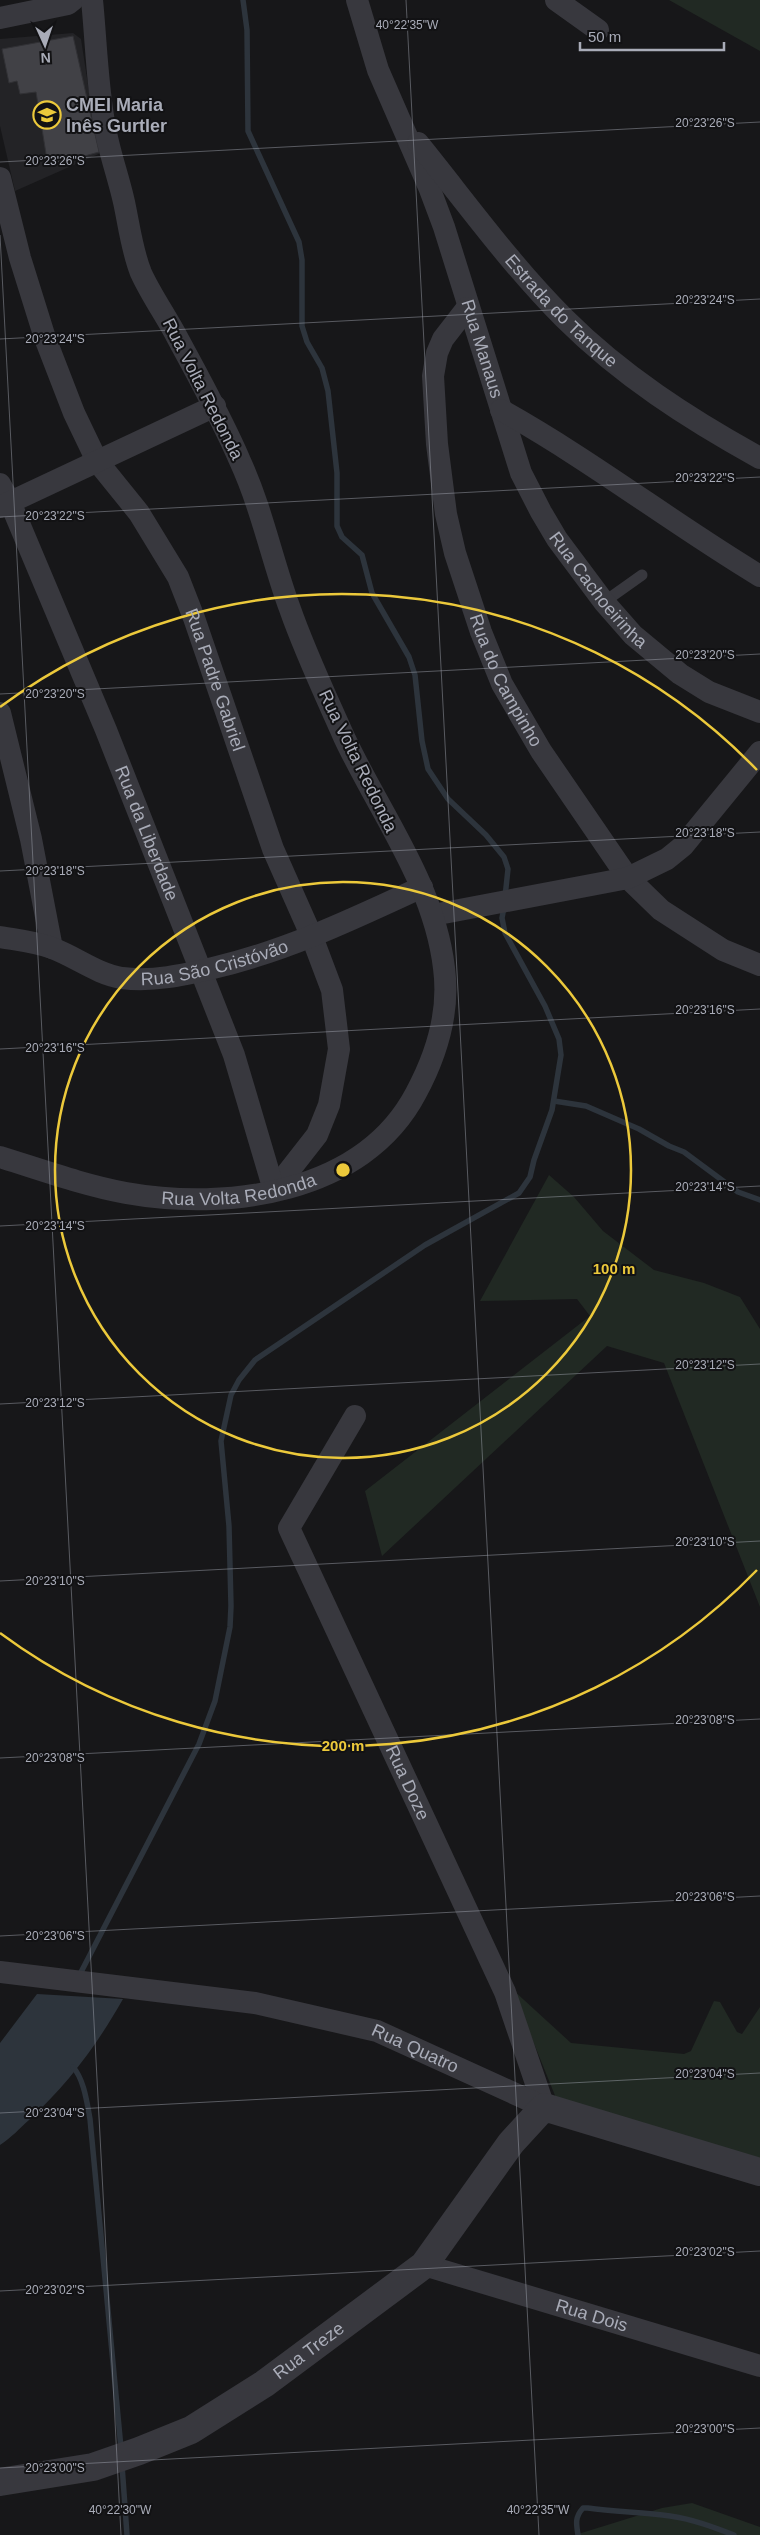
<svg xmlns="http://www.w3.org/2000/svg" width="760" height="2535" viewBox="0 0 760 2535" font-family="Helvetica,sans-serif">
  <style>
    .built { fill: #232326 }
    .green { fill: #212923 }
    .water { fill: #2d343c }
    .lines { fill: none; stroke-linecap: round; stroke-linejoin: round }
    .stream { stroke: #2d343c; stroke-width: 5.5 }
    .building { fill: #414146; stroke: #313135 }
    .service { stroke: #38383e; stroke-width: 11 }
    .minor { stroke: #38383e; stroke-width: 22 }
    .tertiary { stroke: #38383e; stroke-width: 28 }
    .ticks { fill: none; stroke: #a9acb8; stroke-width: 1; stroke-opacity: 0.45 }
    .ring { fill: none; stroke: #ecc93b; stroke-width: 2.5 }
    .labels { text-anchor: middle; stroke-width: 4; stroke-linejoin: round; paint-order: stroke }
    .poi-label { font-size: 18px; font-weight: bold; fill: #a9acb8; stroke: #121214; text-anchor: start }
    .street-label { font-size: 18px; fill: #a9acb8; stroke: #121214 }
    .ticks-label { font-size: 12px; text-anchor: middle; fill: #a9acb8; stroke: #121214; stroke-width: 4; stroke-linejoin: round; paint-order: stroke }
    .centre { fill: #ecc93b; stroke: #121214; stroke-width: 2.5 }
    .ring-label { font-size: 15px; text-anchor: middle; font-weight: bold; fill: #ecc93b; stroke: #121214; stroke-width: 4; stroke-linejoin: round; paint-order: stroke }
  </style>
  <rect width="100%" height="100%" fill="#171719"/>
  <polygon class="built" points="73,33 81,39 91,104 103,152 15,191 0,126 0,39"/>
  <g class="green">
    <polygon points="669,0 760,0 760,51"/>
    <polygon points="549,1175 574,1197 603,1231 654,1270 704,1283 740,1297 760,1329 760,1607 664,1363 607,1346 382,1556 365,1491 590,1316 577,1299 480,1301"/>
    <polygon points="512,1989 571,2043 684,2054 691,2051 714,2001 720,2002 737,2032 742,2034 760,2007 760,2166 556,2098"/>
    <polygon points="692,2503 760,2527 760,2535 575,2535 662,2508"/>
  </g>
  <path class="water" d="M 37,1994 L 123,1999 C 97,2045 68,2084 29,2120 C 20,2128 11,2138 0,2145 L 0,2043 Z"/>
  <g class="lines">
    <g class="stream">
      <polyline points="243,0 247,30 248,131 299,242 302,260 302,326 307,342 322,368 328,391 337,473 337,526 342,537 362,555 372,593 409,657 415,675 422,741 428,769 448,799 486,835 504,857 508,869 505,897"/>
      <polyline points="554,1101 586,1106 639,1129 669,1146 684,1152 738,1192 760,1200"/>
      <polyline points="79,1976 199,1744 215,1701 230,1627 231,1606 229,1526 221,1441 231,1395 239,1380 255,1360 425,1245 519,1193 530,1177 534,1160 552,1110 561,1055 559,1039 545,1006 505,933 502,918 504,907"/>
      <path d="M 73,2067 C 84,2079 87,2103 90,2119 L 121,2448"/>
      <polyline points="122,2465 127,2535"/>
      <path d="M 578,2535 C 576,2523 575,2517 583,2508 L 588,2508 C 616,2512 643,2512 670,2516 C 692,2519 713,2527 734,2535"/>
    </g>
  </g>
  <polygon class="building" points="73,36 99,152 48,166 36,92 20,94 17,81 9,83 2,49"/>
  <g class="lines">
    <polyline class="service" points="604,602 642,575"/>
    <g class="minor">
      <path id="s1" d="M 357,0 L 378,70 L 429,187 L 444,227 L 521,473 L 541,512 L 557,539 L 604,602 L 633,635 L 680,674 L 709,692 L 760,712"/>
      <polyline points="556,0 598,30"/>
      <polyline points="0,18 68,4 73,0"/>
      <path id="s2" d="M 418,143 C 465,201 510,264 564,318 C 621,375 689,419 760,458"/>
      <path id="s3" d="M 0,178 L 20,258 L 45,338 L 74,413 L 97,461 L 139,513 L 178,577 L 194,618 L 273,849 L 312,937 L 332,990 L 339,1049 L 329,1105 L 317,1135 L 274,1190"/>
      <path id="s4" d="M 467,308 L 443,339 L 437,353 L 433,376 L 437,444 L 446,514 L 455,553 L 481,632 L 502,684 L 541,751 L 628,878 L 661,910 L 723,950 L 760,965"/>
      <path d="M 501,410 C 591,460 672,523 760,576"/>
      <path id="s5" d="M 0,484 L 10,502 L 106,730 L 234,1055 L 274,1190"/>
      <polyline points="0,507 215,406"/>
      <polyline points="0,713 31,839 52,948"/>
      <polyline points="433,915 628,878 667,859 683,846 760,752"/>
      <path id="s6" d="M 0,937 C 17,940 36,942 52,948 C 76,957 97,974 122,978 C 153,982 183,975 213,968 C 286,951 353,919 422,887"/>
      <path id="s7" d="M 0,1157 C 42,1170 83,1185 126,1193 C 227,1211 363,1194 416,1093 C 437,1054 450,1013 444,968 C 434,883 379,812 344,737 C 325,694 305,652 290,609 C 272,560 262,509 240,461 C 222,419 199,378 177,337 C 166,316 151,295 141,273 C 132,251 129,225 124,202 C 118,175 108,149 104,122 C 97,82 96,40 92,0"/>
      <path id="s8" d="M 355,1416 L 289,1528 L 505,1992 L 544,2107"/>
      <path id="s9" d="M 0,1972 L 255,2003 L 377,2031 L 544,2107"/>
      <path id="s10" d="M 424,2265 L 760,2366"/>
    </g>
    <path class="tertiary" id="s11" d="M 0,2482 L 93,2467 L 139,2451 L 191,2430 L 264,2384 L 424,2265 L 511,2143 L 544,2107 L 760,2172"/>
  </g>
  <path class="ticks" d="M 406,0 L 539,2535M 0,162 L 760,122M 0,235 L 121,2535M 0,339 L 760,299M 0,517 L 760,477M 0,694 L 760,654M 0,871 L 760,832M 0,1049 L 760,1009M 0,1226 L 760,1186M 0,1404 L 760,1364M 0,1581 L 760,1541M 0,1758 L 760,1719M 0,1936 L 760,1896M 0,2113 L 760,2073M 0,2291 L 760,2251M 0,2468 L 760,2428"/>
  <g class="ring">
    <circle cx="343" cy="1170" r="288"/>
    <path d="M757 1570A576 576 0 0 1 0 1633M0 707A576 576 0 0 1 757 770"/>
  </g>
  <defs>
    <g id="school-ring" transform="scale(1.4375)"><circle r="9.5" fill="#121214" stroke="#ecc93b" stroke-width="1.5"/><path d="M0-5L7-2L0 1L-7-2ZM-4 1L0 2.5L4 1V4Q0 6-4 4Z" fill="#ecc93b"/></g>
  </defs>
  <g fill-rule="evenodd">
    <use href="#school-ring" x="47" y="115"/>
  </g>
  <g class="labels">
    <g class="poi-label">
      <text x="66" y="111">CMEI Maria<tspan x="66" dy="21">Inês Gurtler</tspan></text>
    </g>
    <g class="street-label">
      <text dy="6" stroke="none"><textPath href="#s2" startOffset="221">Estrada do Tanque</textPath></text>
      <text dy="6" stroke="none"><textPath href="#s1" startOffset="371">Rua Manaus</textPath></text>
      <text transform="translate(203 389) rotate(63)" y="6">Rua Volta Redonda</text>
      <text dy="6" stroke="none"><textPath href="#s1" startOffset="642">Rua Cachoeirinha</textPath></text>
      <text dy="6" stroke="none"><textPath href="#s4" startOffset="394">Rua do Campinho</textPath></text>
      <text dy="6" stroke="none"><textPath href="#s3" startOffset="551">Rua Padre Gabriel</textPath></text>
      <text transform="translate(358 761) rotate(64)" y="6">Rua Volta Redonda</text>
      <text dy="6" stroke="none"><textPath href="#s5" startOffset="379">Rua da Liberdade</textPath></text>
      <text dy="6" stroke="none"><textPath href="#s6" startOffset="224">Rua São Cristóvão</textPath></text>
      <text dy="6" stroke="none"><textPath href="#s7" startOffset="245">Rua Volta Redonda</textPath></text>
      <text dy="6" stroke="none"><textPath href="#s8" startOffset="411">Rua Doze</textPath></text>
      <text dy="6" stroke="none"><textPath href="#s9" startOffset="424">Rua Quatro</textPath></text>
      <text dy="6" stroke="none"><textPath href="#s10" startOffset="175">Rua Dois</textPath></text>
      <text dy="6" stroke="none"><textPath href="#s11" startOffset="341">Rua Treze</textPath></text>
    </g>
  </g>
  <g class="ticks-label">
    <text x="407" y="29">40°22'35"W</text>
    <text x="705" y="127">20°23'26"S</text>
    <text x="55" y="165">20°23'26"S</text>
    <text x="705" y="304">20°23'24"S</text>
    <text x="55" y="343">20°23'24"S</text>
    <text x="705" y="482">20°23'22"S</text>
    <text x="55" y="520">20°23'22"S</text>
    <text x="705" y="659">20°23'20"S</text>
    <text x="55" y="698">20°23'20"S</text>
    <text x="705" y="837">20°23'18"S</text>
    <text x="55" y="875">20°23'18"S</text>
    <text x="705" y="1014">20°23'16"S</text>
    <text x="55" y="1052">20°23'16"S</text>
    <text x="705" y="1191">20°23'14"S</text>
    <text x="55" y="1230">20°23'14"S</text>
    <text x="705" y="1369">20°23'12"S</text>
    <text x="55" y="1407">20°23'12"S</text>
    <text x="705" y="1546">20°23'10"S</text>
    <text x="55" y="1585">20°23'10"S</text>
    <text x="705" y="1724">20°23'08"S</text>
    <text x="55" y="1762">20°23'08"S</text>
    <text x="705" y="1901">20°23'06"S</text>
    <text x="55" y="1940">20°23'06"S</text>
    <text x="705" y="2078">20°23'04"S</text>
    <text x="55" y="2117">20°23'04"S</text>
    <text x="705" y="2256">20°23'02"S</text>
    <text x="55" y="2294">20°23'02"S</text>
    <text x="705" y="2433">20°23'00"S</text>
    <text x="55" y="2472">20°23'00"S</text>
    <text x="120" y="2514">40°22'30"W</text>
    <text x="538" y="2514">40°22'35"W</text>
  </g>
  <circle cx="343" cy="1170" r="8" class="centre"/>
  <g class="ring-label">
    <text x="614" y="1274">100 m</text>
    <text x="343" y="1751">200 m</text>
  </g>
  <g transform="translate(45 45) rotate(177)" stroke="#121214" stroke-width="4" paint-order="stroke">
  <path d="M0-4L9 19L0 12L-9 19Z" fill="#a9acb8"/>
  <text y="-8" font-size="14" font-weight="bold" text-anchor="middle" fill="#a9acb8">N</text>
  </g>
  <path d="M580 42v8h144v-8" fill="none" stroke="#a9acb8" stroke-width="2.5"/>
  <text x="588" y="42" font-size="15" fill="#a9acb8" stroke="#121214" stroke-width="4" paint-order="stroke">50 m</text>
</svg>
